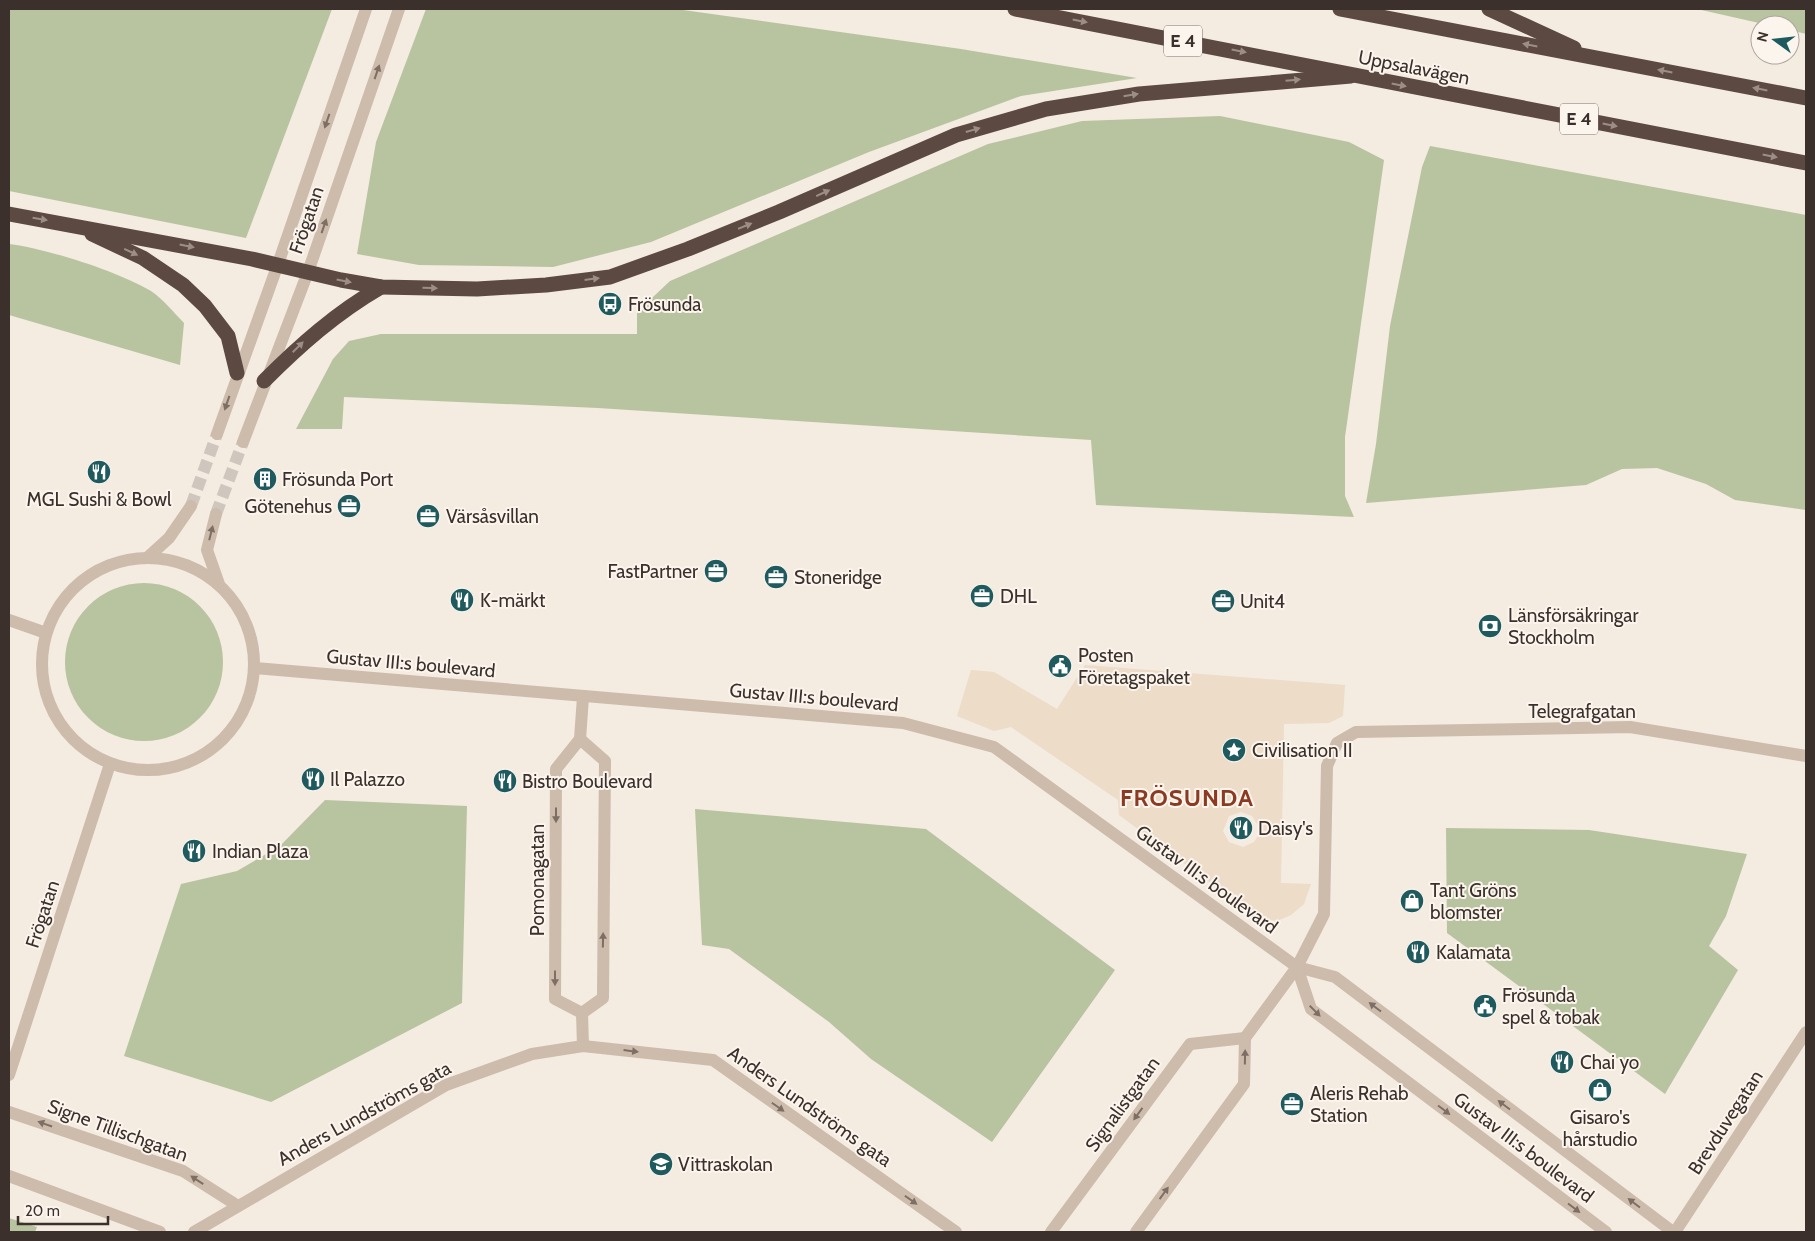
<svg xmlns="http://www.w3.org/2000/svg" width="1815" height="1241" viewBox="0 0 1815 1241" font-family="Cabin,sans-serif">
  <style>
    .green { fill: #b8c4a0 }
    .plaza { fill: #ecdcc8; fill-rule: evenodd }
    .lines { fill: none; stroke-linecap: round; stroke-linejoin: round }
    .street-tunnel { stroke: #cfc6bd; stroke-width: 12; stroke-dasharray: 12 6; stroke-linecap: butt }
    .street { stroke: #cdbbac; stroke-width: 12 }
    .highway { stroke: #5c4a42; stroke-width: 15 }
    .oneway { fill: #9c8e87 }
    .oneway2 { fill: #7d6f65 }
    .labels { text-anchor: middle; stroke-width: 4; stroke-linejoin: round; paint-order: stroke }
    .shield { fill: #fbf5ee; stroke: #756b66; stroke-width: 1 }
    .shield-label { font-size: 18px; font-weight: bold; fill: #3b302b }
    .street-label { font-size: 19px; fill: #3b302b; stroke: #fbf5ee }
    .poi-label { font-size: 19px; fill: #3b302b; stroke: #fbf5ee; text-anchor: start }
    .district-label { font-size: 24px; font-weight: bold; letter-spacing: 1px; fill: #8c3b22; stroke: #fbf5ee }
  </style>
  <rect width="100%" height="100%" fill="#f4ebe1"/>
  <g class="green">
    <polygon points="9,9 332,9 246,238 9,191"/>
    <polygon points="426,9 676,9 961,49 1137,78 1021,96 869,152 651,242 553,267 419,265 357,254 376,142"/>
    <polygon points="1697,9 1806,9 1806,34 1790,30 1790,25 1768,25"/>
    <polygon points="1220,116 1349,142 1384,160 1345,437 1345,496 1354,517 1096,505 1091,440 598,408 344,397 342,429 296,429 333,359 349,341 381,334 637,334 637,312 670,281 988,144 1082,121"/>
    <polygon points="1430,146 1806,215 1806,510 1735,500 1706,484 1657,468 1622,469 1586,485 1366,503 1376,444 1390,326 1422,167"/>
    <path d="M 9,244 C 48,249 117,271 151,291 C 163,299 174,313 184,323 L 180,365 L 9,315 Z"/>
    <circle cx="144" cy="662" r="79"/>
    <polygon points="325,800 467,806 462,1003 271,1102 124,1056 181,884 237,871 280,846"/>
    <polygon points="695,809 926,829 1115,970 992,1142 871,1059 829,1022 729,949 702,945"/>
    <polygon points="1446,828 1589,830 1747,854 1726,916 1709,946 1738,970 1665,1094 1447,933"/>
    <polygon points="9,1218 37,1227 35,1232 9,1232"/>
  </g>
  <path class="plaza" d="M 1085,665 L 1345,685 L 1343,716 L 1329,723 L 1284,724 L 1281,883 L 1311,884 L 1304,904 L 1291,915 L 1277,921 L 1263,919 L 1251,913 L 1119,815 L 1118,800 L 1011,727 L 994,731 L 957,716 L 971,670 L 994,672 L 1057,709 ZM 1241,812 L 1252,816 L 1259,827 L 1258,836 L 1254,842 L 1243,847 L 1229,842 L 1223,831 L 1229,816 Z"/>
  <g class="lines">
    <g class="street-tunnel">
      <polyline points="191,506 217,434"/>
      <polyline points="216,514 243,442"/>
    </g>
    <g class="street">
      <polyline points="217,434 278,264 366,9"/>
      <polyline points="243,442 308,272 399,9"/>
      <polyline points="216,514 207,550 219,584"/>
      <circle cx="148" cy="664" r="106"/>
      <polyline points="147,558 169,538 191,506"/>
      <polyline points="9,620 46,633"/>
      <polyline points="255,668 903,723 994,747 1297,967 1335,977 1673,1232"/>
      <polyline points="580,739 605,761 603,998 582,1013"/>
      <polyline points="1297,967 1311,1009 1606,1232"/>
      <polyline points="582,1013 555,999 556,769 580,739 583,697"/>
      <polyline points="582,1013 583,1046"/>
      <polyline points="1245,1038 1297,967 1324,914 1327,766 1337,743 1356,732 1630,727 1806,756"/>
      <polyline points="9,1075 110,764"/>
      <polyline points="9,1112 183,1171 238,1206"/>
      <polyline points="9,1176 160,1232"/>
      <polyline points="194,1232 446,1085 532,1054 583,1046 713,1060 956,1232"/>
      <polyline points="1051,1232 1190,1044 1245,1038 1244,1084 1136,1232"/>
      <polyline points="1675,1232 1806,1032"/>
    </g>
    <g class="highway">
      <polyline points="1015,9 1806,163"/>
      <polyline points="1340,9 1806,98"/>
      <polyline points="1489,9 1574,48"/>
      <polyline points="9,214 252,259 341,280 381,287 477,289 546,285 610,277 688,249 779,212 956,135 1046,109 1139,94 1351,76"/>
      <polyline points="92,234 143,258 183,285 205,306 228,336 237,373"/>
      <path d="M 264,381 C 300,345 336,313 381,287"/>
    </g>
  </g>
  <defs><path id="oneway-solid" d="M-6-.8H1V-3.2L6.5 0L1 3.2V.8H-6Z" transform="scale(1.25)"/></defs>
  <g class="oneway">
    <use href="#oneway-solid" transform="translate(1080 21) rotate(11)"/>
    <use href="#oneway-solid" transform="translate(1530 45) rotate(-169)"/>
    <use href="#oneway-solid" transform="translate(1239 51) rotate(11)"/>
    <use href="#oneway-solid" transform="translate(1665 71) rotate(-169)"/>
    <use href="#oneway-solid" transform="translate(1293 80) rotate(-5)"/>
    <use href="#oneway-solid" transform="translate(1399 85) rotate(11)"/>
    <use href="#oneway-solid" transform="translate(1760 89) rotate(-169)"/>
    <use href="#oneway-solid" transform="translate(1131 95) rotate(-9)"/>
    <use href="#oneway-solid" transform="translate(1610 125) rotate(11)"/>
    <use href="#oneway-solid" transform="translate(973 130) rotate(-16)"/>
    <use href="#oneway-solid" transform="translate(1770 156) rotate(11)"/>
    <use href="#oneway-solid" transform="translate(823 193) rotate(-24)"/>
    <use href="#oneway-solid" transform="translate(40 219) rotate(9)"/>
    <use href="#oneway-solid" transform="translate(745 226) rotate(-22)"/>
    <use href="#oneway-solid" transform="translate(187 246) rotate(11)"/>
    <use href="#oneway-solid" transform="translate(131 252) rotate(25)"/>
    <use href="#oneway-solid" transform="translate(592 279) rotate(-7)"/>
    <use href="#oneway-solid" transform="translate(344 281) rotate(11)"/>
    <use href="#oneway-solid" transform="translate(430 288) rotate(1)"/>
    <use href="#oneway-solid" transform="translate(298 347) rotate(-45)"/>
  </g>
  <g class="oneway2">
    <use href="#oneway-solid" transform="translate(377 72) rotate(-71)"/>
    <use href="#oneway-solid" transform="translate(327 121) rotate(109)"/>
    <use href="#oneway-solid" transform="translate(324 226) rotate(-71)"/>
    <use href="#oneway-solid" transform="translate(227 403) rotate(109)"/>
    <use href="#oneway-solid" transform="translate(211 533) rotate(-76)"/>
    <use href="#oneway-solid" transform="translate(556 815) rotate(90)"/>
    <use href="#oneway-solid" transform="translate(603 940) rotate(-89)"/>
    <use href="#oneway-solid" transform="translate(555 978) rotate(90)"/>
    <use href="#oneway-solid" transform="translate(1375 1007) rotate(-143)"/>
    <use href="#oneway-solid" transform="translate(1315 1011) rotate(45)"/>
    <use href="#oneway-solid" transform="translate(631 1051) rotate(7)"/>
    <use href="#oneway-solid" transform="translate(1245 1057) rotate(-89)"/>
    <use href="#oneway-solid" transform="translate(1504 1105) rotate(-143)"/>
    <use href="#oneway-solid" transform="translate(778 1107) rotate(35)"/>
    <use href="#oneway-solid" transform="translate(1444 1110) rotate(37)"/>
    <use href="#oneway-solid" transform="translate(1138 1114) rotate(126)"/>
    <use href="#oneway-solid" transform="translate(45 1124) rotate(-161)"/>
    <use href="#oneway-solid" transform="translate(197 1180) rotate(-147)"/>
    <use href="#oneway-solid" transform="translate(1164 1193) rotate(-54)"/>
    <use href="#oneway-solid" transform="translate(911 1200) rotate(35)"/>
    <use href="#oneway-solid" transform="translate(1634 1203) rotate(-143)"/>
    <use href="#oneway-solid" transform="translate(1574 1208) rotate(37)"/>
  </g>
  <defs>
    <g id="bus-disc" transform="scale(1.25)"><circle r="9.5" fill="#1f5a5e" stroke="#fbf5ee"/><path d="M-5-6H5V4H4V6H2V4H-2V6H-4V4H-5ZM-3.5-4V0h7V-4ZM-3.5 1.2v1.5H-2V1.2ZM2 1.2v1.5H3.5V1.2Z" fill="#fff"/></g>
    <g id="restaurant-disc" transform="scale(1.25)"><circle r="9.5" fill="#1f5a5e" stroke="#fbf5ee"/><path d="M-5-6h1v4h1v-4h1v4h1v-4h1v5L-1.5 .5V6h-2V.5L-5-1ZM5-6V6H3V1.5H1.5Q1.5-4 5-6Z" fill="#fff"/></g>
    <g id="building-disc" transform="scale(1.25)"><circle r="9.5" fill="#1f5a5e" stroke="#fbf5ee"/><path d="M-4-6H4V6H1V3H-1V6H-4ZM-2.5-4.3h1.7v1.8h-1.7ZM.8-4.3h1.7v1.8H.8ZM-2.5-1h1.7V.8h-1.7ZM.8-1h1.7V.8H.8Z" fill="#fff"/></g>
    <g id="office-disc" transform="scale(1.25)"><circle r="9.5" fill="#1f5a5e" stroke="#fbf5ee"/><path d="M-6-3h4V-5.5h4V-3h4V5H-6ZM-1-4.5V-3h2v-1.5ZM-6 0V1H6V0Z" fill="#fff"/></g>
    <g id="bank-disc" transform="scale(1.25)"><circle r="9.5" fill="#1f5a5e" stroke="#fbf5ee"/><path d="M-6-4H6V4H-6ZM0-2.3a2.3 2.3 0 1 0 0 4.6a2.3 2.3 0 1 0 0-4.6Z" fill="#fff"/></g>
    <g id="civic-disc" transform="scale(1.25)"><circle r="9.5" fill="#1f5a5e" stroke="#fbf5ee"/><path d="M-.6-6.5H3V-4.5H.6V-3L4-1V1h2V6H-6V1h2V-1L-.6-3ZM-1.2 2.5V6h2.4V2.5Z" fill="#fff"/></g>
    <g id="sight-disc" transform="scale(1.25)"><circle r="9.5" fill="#1f5a5e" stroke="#fbf5ee"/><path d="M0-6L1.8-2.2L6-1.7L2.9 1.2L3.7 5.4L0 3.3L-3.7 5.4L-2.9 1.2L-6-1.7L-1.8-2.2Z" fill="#fff"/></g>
    <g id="shop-disc" transform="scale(1.25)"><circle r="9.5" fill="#1f5a5e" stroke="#fbf5ee"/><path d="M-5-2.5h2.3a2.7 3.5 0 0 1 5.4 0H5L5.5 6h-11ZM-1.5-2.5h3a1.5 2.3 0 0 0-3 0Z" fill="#fff"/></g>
    <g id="school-disc" transform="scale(1.25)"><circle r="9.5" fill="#1f5a5e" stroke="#fbf5ee"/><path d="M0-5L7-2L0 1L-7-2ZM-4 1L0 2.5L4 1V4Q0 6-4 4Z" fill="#fff"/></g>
  </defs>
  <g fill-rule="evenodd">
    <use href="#bus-disc" x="610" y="304"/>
    <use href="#restaurant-disc" x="99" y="472"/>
    <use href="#building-disc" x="265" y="479"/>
    <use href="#office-disc" x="349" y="506"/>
    <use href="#office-disc" x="428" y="516"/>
    <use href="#office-disc" x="716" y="571"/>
    <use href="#office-disc" x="776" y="577"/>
    <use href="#office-disc" x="982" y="596"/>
    <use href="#restaurant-disc" x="462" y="600"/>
    <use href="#office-disc" x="1223" y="601"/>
    <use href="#bank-disc" x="1490" y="626"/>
    <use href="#civic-disc" x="1060" y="666"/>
    <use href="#sight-disc" x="1234" y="750"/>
    <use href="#restaurant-disc" x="313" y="779"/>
    <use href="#restaurant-disc" x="505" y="781"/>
    <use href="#restaurant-disc" x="1241" y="828"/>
    <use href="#restaurant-disc" x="194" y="851"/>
    <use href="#shop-disc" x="1412" y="901"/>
    <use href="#restaurant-disc" x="1418" y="952"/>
    <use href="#civic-disc" x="1485" y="1006"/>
    <use href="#restaurant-disc" x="1562" y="1062"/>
    <use href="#shop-disc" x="1600" y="1090"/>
    <use href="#office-disc" x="1292" y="1104"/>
    <use href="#school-disc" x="661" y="1164"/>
  </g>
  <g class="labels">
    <g class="shield">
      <rect x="1164" y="25.5" width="38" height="31" rx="4"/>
      <rect x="1560" y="103.5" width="38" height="31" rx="4"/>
    </g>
    <g class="shield-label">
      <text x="1183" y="47">E 4</text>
      <text x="1579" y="125">E 4</text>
    </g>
    <g class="street-label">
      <text transform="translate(1414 67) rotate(11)" y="7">Uppsalavägen</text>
      <text transform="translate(306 220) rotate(-71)" y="7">Frögatan</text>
      <text transform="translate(411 663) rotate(5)" y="7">Gustav III:s boulevard</text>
      <text transform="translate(814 697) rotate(5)" y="7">Gustav III:s boulevard</text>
      <text x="1582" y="718">Telegrafgatan</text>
      <text transform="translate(1207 879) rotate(36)" y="7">Gustav III:s boulevard</text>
      <text transform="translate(537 880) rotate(-90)" y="7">Pomonagatan</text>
      <text transform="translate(42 914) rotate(-72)" y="7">Frögatan</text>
      <text transform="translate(1122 1104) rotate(-54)" y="7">Signalistgatan</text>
      <text transform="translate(810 1106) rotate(35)" y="7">Anders Lundströms gata</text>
      <text transform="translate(364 1113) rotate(-29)" y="7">Anders Lundströms gata</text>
      <text transform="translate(1725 1122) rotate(-57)" y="7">Brevduvegatan</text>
      <text transform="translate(118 1130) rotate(20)" y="7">Signe Tillischgatan</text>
      <text transform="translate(1524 1147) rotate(37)" y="7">Gustav III:s boulevard</text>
    </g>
    <g class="poi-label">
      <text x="628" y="311">Frösunda</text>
      <text x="282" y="486">Frösunda Port</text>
      <text x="99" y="506" text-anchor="middle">MGL Sushi &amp; Bowl</text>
      <text x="332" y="513" text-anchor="end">Götenehus</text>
      <text x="446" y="523">Värsåsvillan</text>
      <text x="698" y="578" text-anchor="end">FastPartner</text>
      <text x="794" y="584">Stoneridge</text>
      <text x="1000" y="603">DHL</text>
      <text x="480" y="607">K-märkt</text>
      <text x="1240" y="608">Unit4</text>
      <text x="1508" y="622">Länsförsäkringar<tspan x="1508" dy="22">Stockholm</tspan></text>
      <text x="1078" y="662">Posten<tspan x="1078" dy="22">Företagspaket</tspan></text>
      <text x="1252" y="757">Civilisation II</text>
      <text x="330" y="786">Il Palazzo</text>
      <text x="522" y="788">Bistro Boulevard</text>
      <text x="1258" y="835">Daisy's</text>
      <text x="212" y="858">Indian Plaza</text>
      <text x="1430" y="897">Tant Gröns<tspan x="1430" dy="22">blomster</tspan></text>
      <text x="1436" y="959">Kalamata</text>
      <text x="1502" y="1002">Frösunda<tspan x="1502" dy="22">spel &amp; tobak</tspan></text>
      <text x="1580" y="1069">Chai yo</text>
      <text x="1310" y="1100">Aleris Rehab<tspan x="1310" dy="22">Station</tspan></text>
      <text x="1600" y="1124" text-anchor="middle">Gisaro's<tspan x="1600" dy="22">hårstudio</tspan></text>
      <text x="678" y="1171">Vittraskolan</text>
    </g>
    <g class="district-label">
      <text x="1187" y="806">FRÖSUNDA</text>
    </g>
  </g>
  <rect width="1815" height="1241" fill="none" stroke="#3b302b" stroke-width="20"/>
  <g transform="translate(1775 40) rotate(285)"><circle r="24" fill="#fbf5ee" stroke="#aea6a0"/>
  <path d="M0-4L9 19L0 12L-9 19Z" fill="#1f5a5e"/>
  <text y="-8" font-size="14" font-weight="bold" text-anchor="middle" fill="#3b302b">N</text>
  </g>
  <path d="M18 1216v8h90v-8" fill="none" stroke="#3b302b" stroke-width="2.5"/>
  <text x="25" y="1216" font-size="15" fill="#3b302b" stroke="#fbf5ee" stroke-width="4" paint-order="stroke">20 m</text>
</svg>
